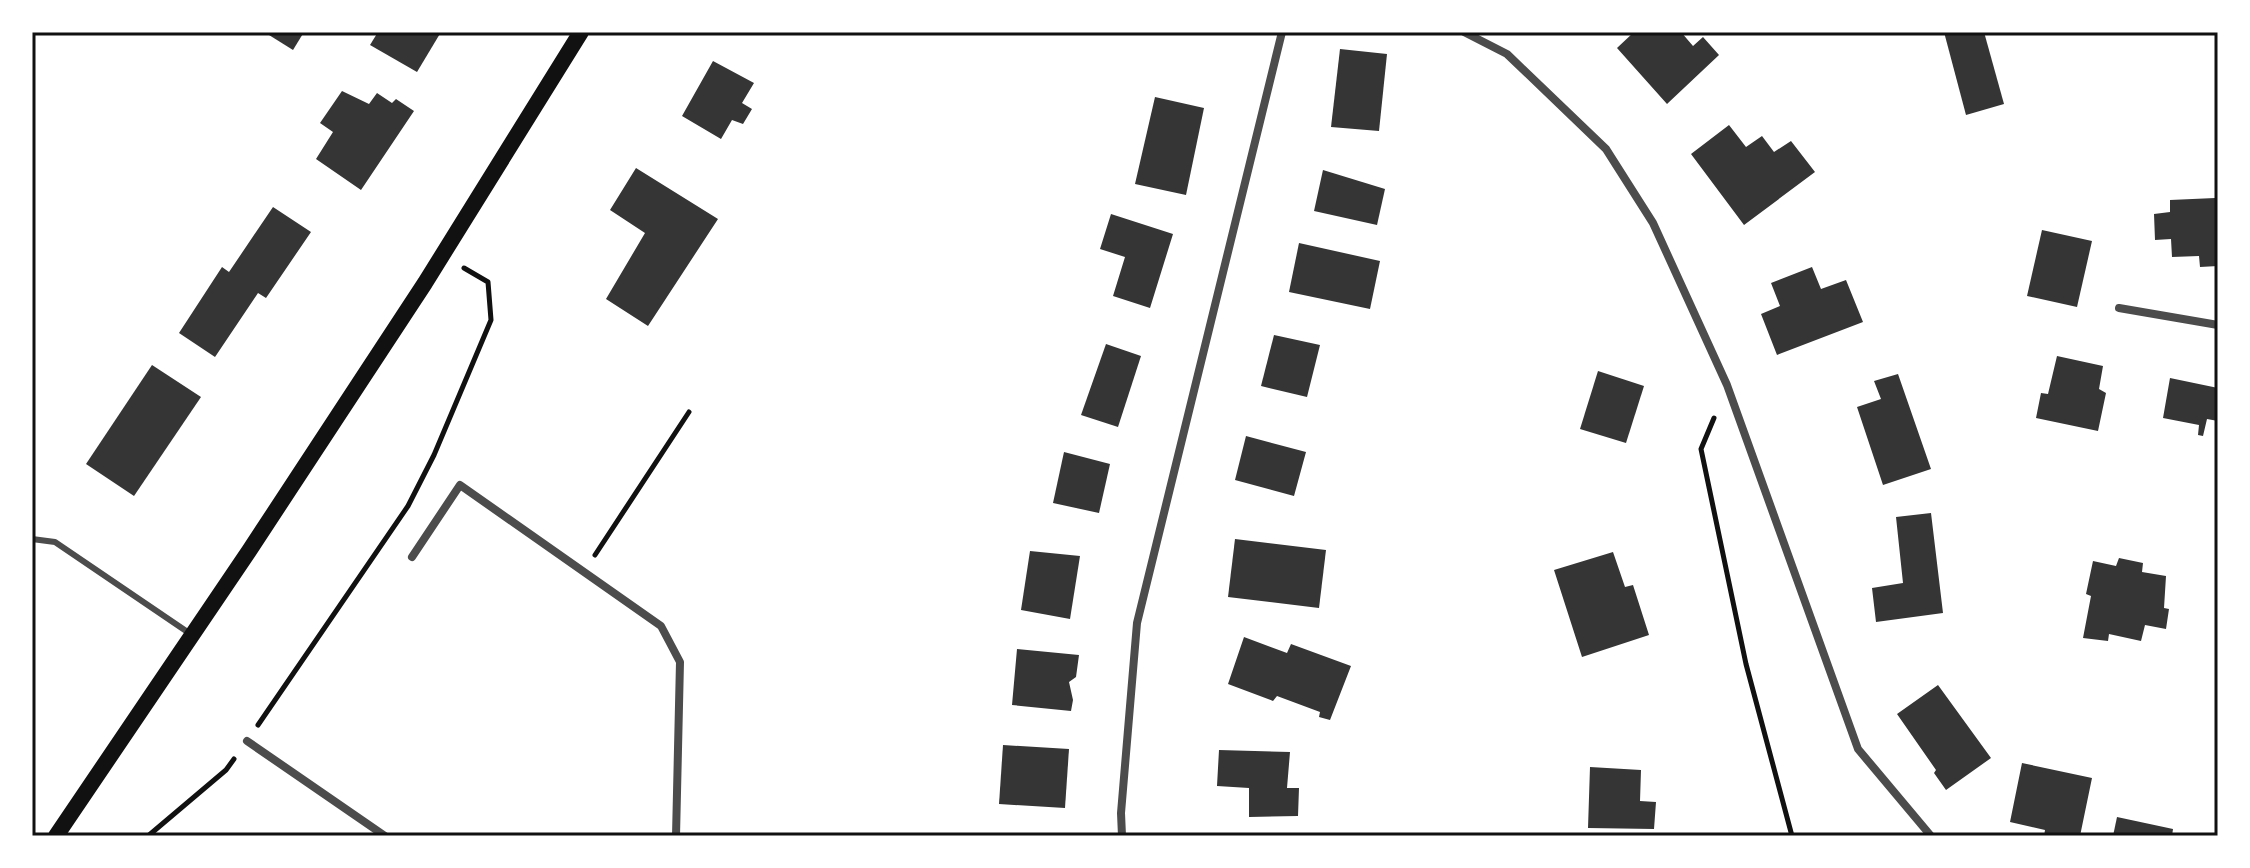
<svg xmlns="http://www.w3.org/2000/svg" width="2250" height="868" viewBox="0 0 2250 868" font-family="Overpass,sans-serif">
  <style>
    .building { fill: #353535 }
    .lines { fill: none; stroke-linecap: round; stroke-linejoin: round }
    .path { stroke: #111; stroke-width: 5 }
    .service { stroke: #4c4c4c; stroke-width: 6 }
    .minor { stroke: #4c4c4c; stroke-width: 8 }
    .secondary { stroke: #111; stroke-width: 16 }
    .neatline { fill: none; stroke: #111; stroke-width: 3 }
  </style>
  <rect width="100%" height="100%" fill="#fff"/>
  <g class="building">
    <polygon points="271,32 304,32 293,50 269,35"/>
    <polygon points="378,32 441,32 417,72 370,45"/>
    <polygon points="1634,32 1681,32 1693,46 1703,37 1719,55 1667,104 1617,48"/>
    <polygon points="1944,32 1984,32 2004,104 1966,115"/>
    <polygon points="1340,49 1387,54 1379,131 1331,127"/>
    <polygon points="713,61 754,83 742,103 752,109 743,124 732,120 721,139 682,116"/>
    <polygon points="342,91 369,104 377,93 392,103 396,99 414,111 361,190 316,159 333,132 320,123"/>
    <polygon points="1155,97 1204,108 1186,195 1135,184"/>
    <polygon points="1729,125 1746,147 1762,136 1774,152 1791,141 1815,172 1744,225 1691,154"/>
    <polygon points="636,168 718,219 648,326 606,299 645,233 610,210"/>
    <polygon points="1323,170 1385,189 1377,225 1314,211"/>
    <polygon points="2215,198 2218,266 2200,267 2199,256 2172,257 2171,239 2155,240 2154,214 2170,212 2170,200"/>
    <polygon points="273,207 311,232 266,298 258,293 215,357 179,333 222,267 229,272"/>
    <polygon points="1111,214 1173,234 1150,308 1113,296 1125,257 1100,249"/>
    <polygon points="2042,230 2092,241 2077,307 2027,296"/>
    <polygon points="1299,243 1380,261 1370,309 1289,292"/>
    <polygon points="1812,267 1821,289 1846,280 1863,322 1777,355 1761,314 1780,306 1771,283"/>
    <polygon points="1274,335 1320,345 1307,397 1261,386"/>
    <polygon points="1106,344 1141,356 1118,427 1081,415"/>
    <polygon points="2057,356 2103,366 2099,389 2106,393 2098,431 2036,418 2041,393 2048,394"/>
    <polygon points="152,365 201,397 134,496 86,464"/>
    <polygon points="1598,371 1644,386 1626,443 1580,429"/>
    <polygon points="1898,374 1931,469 1883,485 1857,407 1881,399 1874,381"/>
    <polygon points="2170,378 2218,388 2218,421 2207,419 2203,436 2198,435 2199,425 2163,418"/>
    <polygon points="1246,436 1306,452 1294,496 1235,480"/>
    <polygon points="1064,452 1110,464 1099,513 1053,503"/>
    <polygon points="1931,513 1943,613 1876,622 1872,588 1903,583 1896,517"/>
    <polygon points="1235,539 1326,550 1319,608 1228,597"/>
    <polygon points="1030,551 1080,556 1070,619 1021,610"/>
    <polygon points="1613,552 1625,587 1633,585 1649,635 1582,657 1554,570"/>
    <polygon points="2119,558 2143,563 2142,572 2166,576 2164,608 2169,609 2166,629 2145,625 2141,641 2109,634 2108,641 2083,638 2091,596 2086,594 2093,561 2116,566"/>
    <polygon points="1244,637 1287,653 1291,644 1351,666 1330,720 1319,717 1320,712 1277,696 1273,701 1228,684"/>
    <polygon points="1017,649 1079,655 1076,677 1069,682 1073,700 1071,711 1012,705"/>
    <polygon points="1938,685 1991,758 1946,790 1934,773 1936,770 1897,714"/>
    <polygon points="1003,745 1069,749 1065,808 999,804"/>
    <polygon points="1219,750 1290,752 1287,788 1299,788 1298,816 1249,817 1249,788 1217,786"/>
    <polygon points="2022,763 2092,778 2080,836 2044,836 2045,830 2010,822"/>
    <polygon points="1590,767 1641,770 1640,801 1656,802 1654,829 1588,828"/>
    <polygon points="2117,817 2173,829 2172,836 2113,836"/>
  </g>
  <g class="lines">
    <g class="path">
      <polyline points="1714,418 1701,449 1746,664 1792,836"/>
      <polyline points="595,555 689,412"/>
      <polyline points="258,725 408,506 434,455 491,320 488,282 464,268"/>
      <polyline points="148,836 226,770 234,759"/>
    </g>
    <polyline class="service" points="32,539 55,542 192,635"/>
    <g class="minor">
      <polyline points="1464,32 1507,54 1606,149 1653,223 1727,385 1858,749 1931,836"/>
      <polyline points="2119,308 2218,325"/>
      <polyline points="412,557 460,485 661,626 680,662 676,836"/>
      <polyline points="247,741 385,836"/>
      <polyline points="1122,836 1121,813 1137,623 1282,32"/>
    </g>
    <polyline class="secondary" points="56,836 249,551 425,283 581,32"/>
  </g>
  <rect width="2250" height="868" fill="none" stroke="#ffffff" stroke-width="68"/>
  <rect x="34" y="34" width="2182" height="800" class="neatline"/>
</svg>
